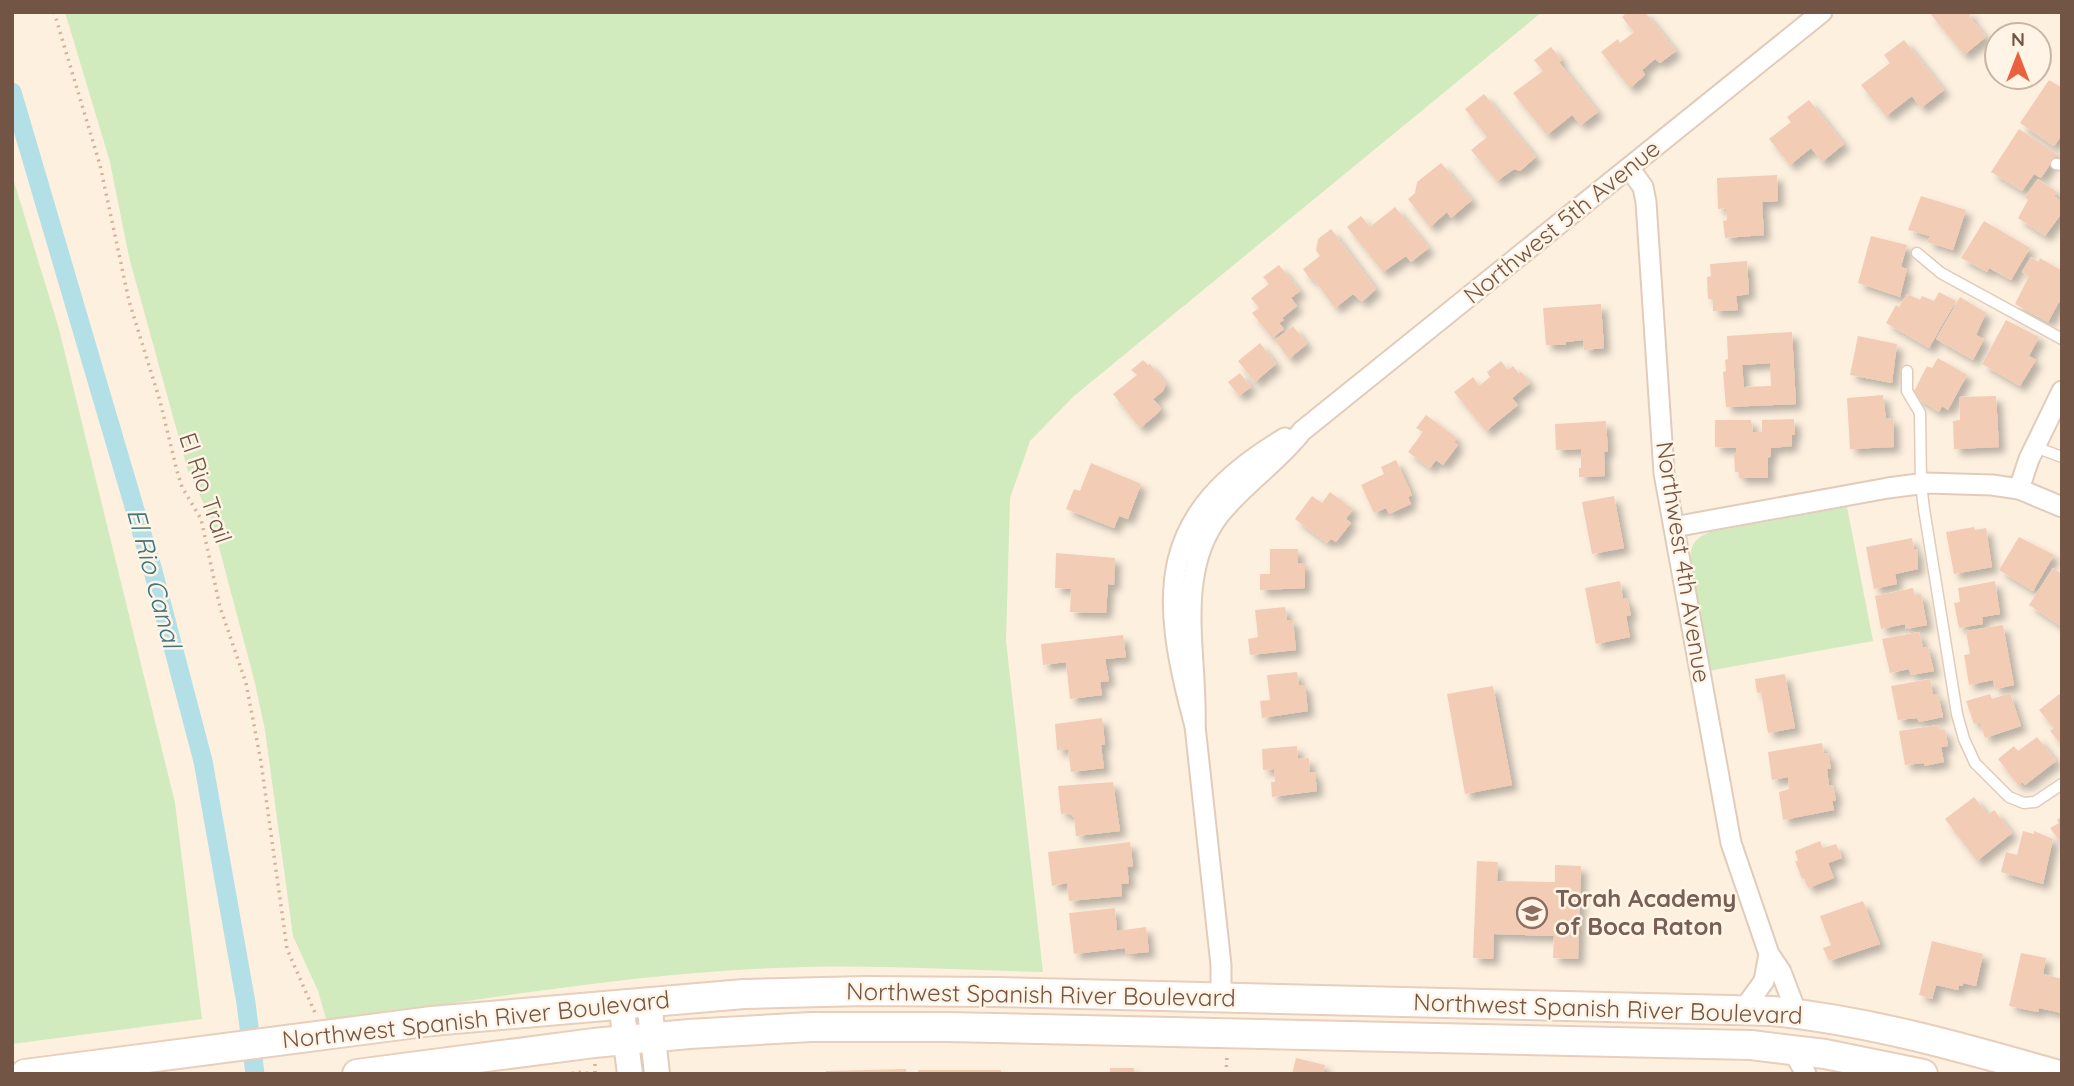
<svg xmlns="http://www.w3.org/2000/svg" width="2074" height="1086" viewBox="0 0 2074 1086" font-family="Quicksand,sans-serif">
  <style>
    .green { fill: #d1eabe }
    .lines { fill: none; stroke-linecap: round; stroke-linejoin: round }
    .canal { stroke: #b3e0e6; stroke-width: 19 }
    .building { fill: #f3ccb6; fill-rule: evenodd; filter: url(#shadow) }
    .service-casing { stroke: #e1ccbb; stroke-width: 13 }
    .minor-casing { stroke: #e1ccbb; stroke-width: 23 }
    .tertiary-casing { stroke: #e1ccbb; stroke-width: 28 }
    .secondary-casing { stroke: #e8cebb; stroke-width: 32 }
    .path { stroke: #d7b099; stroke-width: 3.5; stroke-dasharray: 2 5; stroke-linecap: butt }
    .service { stroke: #fff; stroke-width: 10 }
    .minor { stroke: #fff; stroke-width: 19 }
    .tertiary { stroke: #fff; stroke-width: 24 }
    .secondary { stroke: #fff; stroke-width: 28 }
    .labels { text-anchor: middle; stroke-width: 5; stroke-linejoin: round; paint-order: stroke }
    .street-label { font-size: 24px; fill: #735546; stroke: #fff4e5 }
    .education-label { font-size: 24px; font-weight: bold; fill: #785e54; stroke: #fff4e5; text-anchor: start }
    .water-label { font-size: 26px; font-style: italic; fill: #3d7781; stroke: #fff4e5 }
  </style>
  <defs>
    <filter id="shadow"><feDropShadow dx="6" dy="6" stdDeviation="3.5" flood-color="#0004"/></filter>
  </defs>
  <rect width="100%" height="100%" fill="#fdf0df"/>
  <g class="green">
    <path d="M 65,12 L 1542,12 L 1074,396 L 1030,441 L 1010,498 L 1006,641 L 1043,972 C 963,970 883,965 803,967 C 643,971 485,999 327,1022 L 318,991 L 293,936 L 265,730 L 254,679 L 212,521 L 188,471 L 129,257 L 110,162 Z"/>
    <polygon points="12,175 59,329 175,803 202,1019 12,1044"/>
    <path d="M 1847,507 L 1873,641 L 1708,671 C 1703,646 1683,565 1693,545 C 1697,538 1703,535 1710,532 Z"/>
  </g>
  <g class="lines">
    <polyline class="canal" points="12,92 153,571 203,761 246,1003 255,1074"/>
  </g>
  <g class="building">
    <polygon points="1627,12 1645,12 1676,51 1660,63 1655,59 1642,70 1645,75 1630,88 1601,52 1618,39 1620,43 1634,32 1622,17"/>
    <polygon points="1929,12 1973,12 1969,16 1986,37 1964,55"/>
    <polygon points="1904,40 1944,90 1921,108 1912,96 1886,116 1861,85 1890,63 1884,55"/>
    <polygon points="1551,47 1562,60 1559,62 1598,112 1581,125 1572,115 1547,135 1513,93 1543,71 1534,60"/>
    <polygon points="2049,80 2062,88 2062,135 2054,146 2020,123"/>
    <polygon points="1484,94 1536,157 1520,171 1514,169 1497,181 1471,150 1487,137 1465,109"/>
    <polygon points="1809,100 1844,144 1822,162 1811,148 1790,165 1769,139 1791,122 1787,117"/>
    <polygon points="2019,129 2057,154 2041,178 2034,174 2022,191 1991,172"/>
    <polygon points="1441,163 1472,200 1451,218 1447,212 1430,227 1408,199 1415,193 1417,182"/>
    <polygon points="1777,175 1778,201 1762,202 1764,235 1725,238 1723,221 1727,220 1726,208 1718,209 1717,178"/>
    <polygon points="2038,179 2057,192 2054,196 2062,202 2062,213 2045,236 2018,218 2028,200 2025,197"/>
    <polygon points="1921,196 1966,210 1953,250 1927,242 1930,236 1908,230"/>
    <polygon points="1395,207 1429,248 1411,262 1406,256 1383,272 1347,227 1361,216 1370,227"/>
    <polygon points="1984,221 2030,248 2011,280 1989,268 1987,272 1961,258"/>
    <polygon points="1331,229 1376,289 1362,302 1353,294 1335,308 1313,278 1310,279 1303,269 1320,256 1316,250 1318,239"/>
    <polygon points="1871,236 1907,245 1901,267 1907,269 1900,297 1858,283"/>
    <polygon points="2031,257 2038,262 2040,258 2062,271 2062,303 2059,302 2048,322 2015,304 2029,276 2022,272"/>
    <polygon points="1747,261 1749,294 1736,296 1738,310 1713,311 1713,299 1708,299 1707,277 1711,276 1710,264"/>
    <polygon points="1279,265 1300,291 1291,298 1297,306 1282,318 1284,320 1279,323 1284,329 1272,338 1252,313 1259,308 1251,298 1269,284 1263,277"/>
    <polygon points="1939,292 1956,301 1929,348 1886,323 1896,305 1899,307 1907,294 1920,300 1922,296 1934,301"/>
    <polygon points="1960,297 1986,313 1976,335 1984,339 1973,360 1936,339"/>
    <polygon points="1601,304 1604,348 1584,350 1583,340 1566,342 1566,345 1546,345 1543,308"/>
    <polygon points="2006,320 2039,337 2029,356 2036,360 2020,386 1982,364"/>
    <polygon points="1293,326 1307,344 1289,359 1275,340"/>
    <path d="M 1792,332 L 1796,404 L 1726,407 L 1723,372 L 1726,371 L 1725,360 L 1728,359 L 1727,336 ZM 1770,363 L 1771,386 L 1744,387 L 1742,365 Z"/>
    <polygon points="1858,336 1897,344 1892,383 1850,375"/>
    <polygon points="1260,343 1276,364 1255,382 1238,361"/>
    <polygon points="1938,358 1967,375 1948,410 1942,406 1939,412 1912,395 1927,366 1932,368"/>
    <polygon points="1143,360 1148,365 1150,364 1166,384 1163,391 1153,399 1161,408 1158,413 1140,428 1113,394 1137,375 1131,370"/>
    <polygon points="1501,361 1508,370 1513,366 1519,374 1521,372 1530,383 1512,398 1518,405 1486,431 1454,392 1473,377 1479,386 1490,377 1487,372"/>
    <polygon points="1240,373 1251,387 1239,396 1228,382"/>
    <polygon points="1883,395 1886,419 1893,418 1894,447 1850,449 1847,398"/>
    <polygon points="1996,396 1999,447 1954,449 1953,421 1960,420 1959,397"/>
    <polygon points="1426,415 1457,438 1454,442 1458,445 1443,465 1436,460 1430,468 1408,452 1423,432 1416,428"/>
    <polygon points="1794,419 1795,435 1792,435 1792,446 1771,448 1771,456 1768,458 1768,478 1739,478 1739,472 1735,472 1734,453 1736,453 1736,448 1715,447 1715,420 1751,420 1753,432 1762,432 1762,420"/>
    <polygon points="1606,421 1608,451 1604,452 1605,476 1579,477 1579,468 1581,468 1581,449 1556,450 1555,424"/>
    <polygon points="1396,460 1412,495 1408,497 1411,504 1389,514 1386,508 1374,513 1361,485 1384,474 1381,467"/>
    <polygon points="1091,463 1141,484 1128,519 1119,516 1114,528 1066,509 1074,489 1080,491"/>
    <polygon points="1330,492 1353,509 1346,519 1351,523 1336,542 1331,539 1327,543 1295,519 1312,496 1322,503"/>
    <polygon points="1614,496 1624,548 1592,554 1582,502"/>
    <polygon points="1974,527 1975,530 1986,528 1992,567 1954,574 1946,532"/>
    <polygon points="2019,537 2054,555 2033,591 1999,570"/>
    <polygon points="1912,538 1914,550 1917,549 1918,569 1895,574 1897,584 1874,589 1866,547"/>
    <polygon points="1270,549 1298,549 1298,563 1305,563 1305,588 1260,590 1260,574 1270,574"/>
    <polygon points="1056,553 1115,558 1114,585 1108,584 1106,613 1070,612 1071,589 1055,588"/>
    <polygon points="2053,568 2062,574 2062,627 2029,605"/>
    <polygon points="1620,581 1623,599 1627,598 1631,615 1626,616 1630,637 1596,644 1585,588"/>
    <polygon points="1995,581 2000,614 1982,617 1983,624 1959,628 1954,603 1960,602 1958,588"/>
    <polygon points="1913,588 1915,595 1921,594 1927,625 1906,629 1905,624 1881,629 1875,596"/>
    <polygon points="1285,607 1287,620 1293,620 1296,650 1250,655 1248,639 1258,637 1255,610"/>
    <polygon points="2003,625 2014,685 1995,689 1993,680 1969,685 1964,655 1970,654 1966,631"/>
    <polygon points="1919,632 1923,647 1928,647 1934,671 1911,675 1909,669 1890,673 1882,639"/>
    <polygon points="1123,635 1126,657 1105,659 1109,681 1100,682 1102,695 1070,699 1066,662 1043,665 1041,644"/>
    <polygon points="1297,672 1299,685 1305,685 1308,711 1262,718 1260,701 1270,700 1267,675"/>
    <polygon points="1785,674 1795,728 1768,733 1761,692 1757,693 1755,679"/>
    <polygon points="1930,679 1933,695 1938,694 1943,717 1919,722 1917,718 1898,720 1891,686"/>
    <polygon points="1493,686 1512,785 1465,794 1447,694"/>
    <polygon points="2062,692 2062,745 2050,731 2054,728 2039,710"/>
    <polygon points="2010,693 2021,726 1985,738 1980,722 1974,724 1966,701 1990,694 1992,699"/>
    <polygon points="1102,718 1105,744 1101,745 1104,768 1071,772 1068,749 1057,750 1055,724"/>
    <polygon points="1938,725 1939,730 1945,730 1948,746 1941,747 1944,762 1924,766 1924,763 1905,765 1899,731"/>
    <polygon points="2037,737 2056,761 2025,785 2022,782 2018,785 1998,759 2014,746 2018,751"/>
    <polygon points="1822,743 1824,754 1828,753 1831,769 1827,769 1829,786 1833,785 1836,800 1832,801 1834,810 1783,820 1779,792 1789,789 1788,777 1772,780 1768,752"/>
    <polygon points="1297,746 1298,759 1309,758 1310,772 1315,772 1317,791 1272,797 1271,782 1275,782 1274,769 1263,770 1262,749"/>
    <polygon points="1113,782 1120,831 1076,836 1074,817 1068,813 1061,814 1058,786"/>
    <polygon points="1974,797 1988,815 1994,810 2012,833 1977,861 1945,819"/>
    <polygon points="2062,816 2062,844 2050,828 2059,823 2057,820"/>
    <polygon points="2023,831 2034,834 2034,831 2053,839 2043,884 2001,872 2006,852 2017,855"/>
    <polygon points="1820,841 1823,848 1836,844 1842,858 1828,863 1834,878 1808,888 1804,878 1802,879 1795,861 1798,861 1795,851"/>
    <polygon points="1130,842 1133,866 1127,867 1129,883 1121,884 1122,896 1069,901 1067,883 1052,886 1048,852"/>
    <polygon points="1477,861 1498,862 1497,881 1555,882 1555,865 1581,866 1578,959 1553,958 1554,936 1494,934 1493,959 1473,958"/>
    <polygon points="1863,901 1880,944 1829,961 1823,948 1831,945 1820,916"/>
    <polygon points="1115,908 1117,931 1146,927 1149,952 1126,954 1125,948 1074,954 1069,913"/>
    <polygon points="1932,941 1983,954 1976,986 1963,983 1963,986 1959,985 1958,990 1936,985 1932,999 1919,995"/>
    <polygon points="2021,953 2046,958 2043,974 2062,979 2062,1013 2039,1008 2038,1012 2009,1006"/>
    <polygon points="1296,1058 1325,1065 1323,1074 1292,1074"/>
    <rect x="1110" y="1068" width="24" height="6"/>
    <polygon points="906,1069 907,1074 826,1074 826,1071"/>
    <rect x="918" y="1070" width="83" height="4"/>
  </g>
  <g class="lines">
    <g class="service-casing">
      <g id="service">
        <polyline points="2056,164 2062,165"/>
        <polyline points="1917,253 1941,273 2062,339"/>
        <polyline points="1907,371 1907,391 1920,413 1921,484 1924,509 1957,714 1964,739 1975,763 2009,797 2024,803 2035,802 2062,784"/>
        <polyline points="2035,447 2062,457"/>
      </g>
    </g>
    <g class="minor-casing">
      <g id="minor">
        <polyline points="1629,168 1643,187 1646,202 1664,473 1725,810 1731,843 1769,954 1781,972 1797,1014"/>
        <polyline points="2019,489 2029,459 2062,391"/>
        <polyline points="1674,527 1888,488 1926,483 1992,485 2019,489 2062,507"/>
        <path d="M 1195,726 C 1198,657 1173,574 1220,514 C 1245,483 1278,462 1302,431 L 1822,12"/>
        <path d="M 1221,997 L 1221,965 L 1195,726 C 1159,593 1155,515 1285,438"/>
        <polyline points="1743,1010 1764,981 1769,954"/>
        <polyline points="1792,1049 1806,1074"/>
      </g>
    </g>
    <g class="tertiary-casing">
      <g id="tertiary">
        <polyline points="649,1001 657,1074"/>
        <polyline points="621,1003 630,1074"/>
      </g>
    </g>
    <g class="secondary-casing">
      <g id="secondary">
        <path d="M 25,1074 L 432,1021 L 744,994 L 865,991 L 994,992 L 1772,1011 C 1869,1021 1961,1047 2055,1074"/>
        <polyline points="357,1074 594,1043 689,1034 811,1027 947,1027 1751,1045 1825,1054 1923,1074"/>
      </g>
    </g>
    <g class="path">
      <polyline points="54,12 100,165 129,301 160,401 177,471 182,487 201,519 220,607 246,683 261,762 287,949 316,1015"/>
      <polyline points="595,1064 595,1074"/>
      <polyline points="565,1074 582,1072 591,1074"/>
      <polyline points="1226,1074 1227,1056"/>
    </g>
    <use href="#service" class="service"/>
    <use href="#minor" class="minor"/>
    <use href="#tertiary" class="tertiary"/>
    <use href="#secondary" class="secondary"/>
  </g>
  <defs>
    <g id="school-ring" transform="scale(1.575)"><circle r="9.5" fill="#fff4e5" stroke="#8d6e63" stroke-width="1.5"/><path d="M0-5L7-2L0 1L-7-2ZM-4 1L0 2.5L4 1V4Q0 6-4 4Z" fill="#8d6e63"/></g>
  </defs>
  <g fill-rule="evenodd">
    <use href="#school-ring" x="1532" y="913"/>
  </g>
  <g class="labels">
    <g class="street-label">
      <text transform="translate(1562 222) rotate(-39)" y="8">Northwest 5th Avenue</text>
      <text transform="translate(205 488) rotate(71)" y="8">El Rio Trail</text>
      <text transform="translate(1683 562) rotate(81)" y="8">Northwest 4th Avenue</text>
      <text transform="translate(1041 995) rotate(1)" y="8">Northwest Spanish River Boulevard</text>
      <text transform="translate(1608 1009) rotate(2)" y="8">Northwest Spanish River Boulevard</text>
      <text transform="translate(476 1020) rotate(-6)" y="8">Northwest Spanish River Boulevard</text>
    </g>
    <g class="education-label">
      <text x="1555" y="907">Torah Academy<tspan x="1555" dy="28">of Boca Raton</tspan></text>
    </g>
    <g class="water-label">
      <text transform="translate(154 578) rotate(75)" y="9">El Rio Canal</text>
    </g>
  </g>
  <rect width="2074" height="1086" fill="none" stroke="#735546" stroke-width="28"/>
  <g transform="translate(2018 56)"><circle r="33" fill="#fff4e5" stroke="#c7b4a5" stroke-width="2"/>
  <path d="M0-5L12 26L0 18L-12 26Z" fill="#eb6140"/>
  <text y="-10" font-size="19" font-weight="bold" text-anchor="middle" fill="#735546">N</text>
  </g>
</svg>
